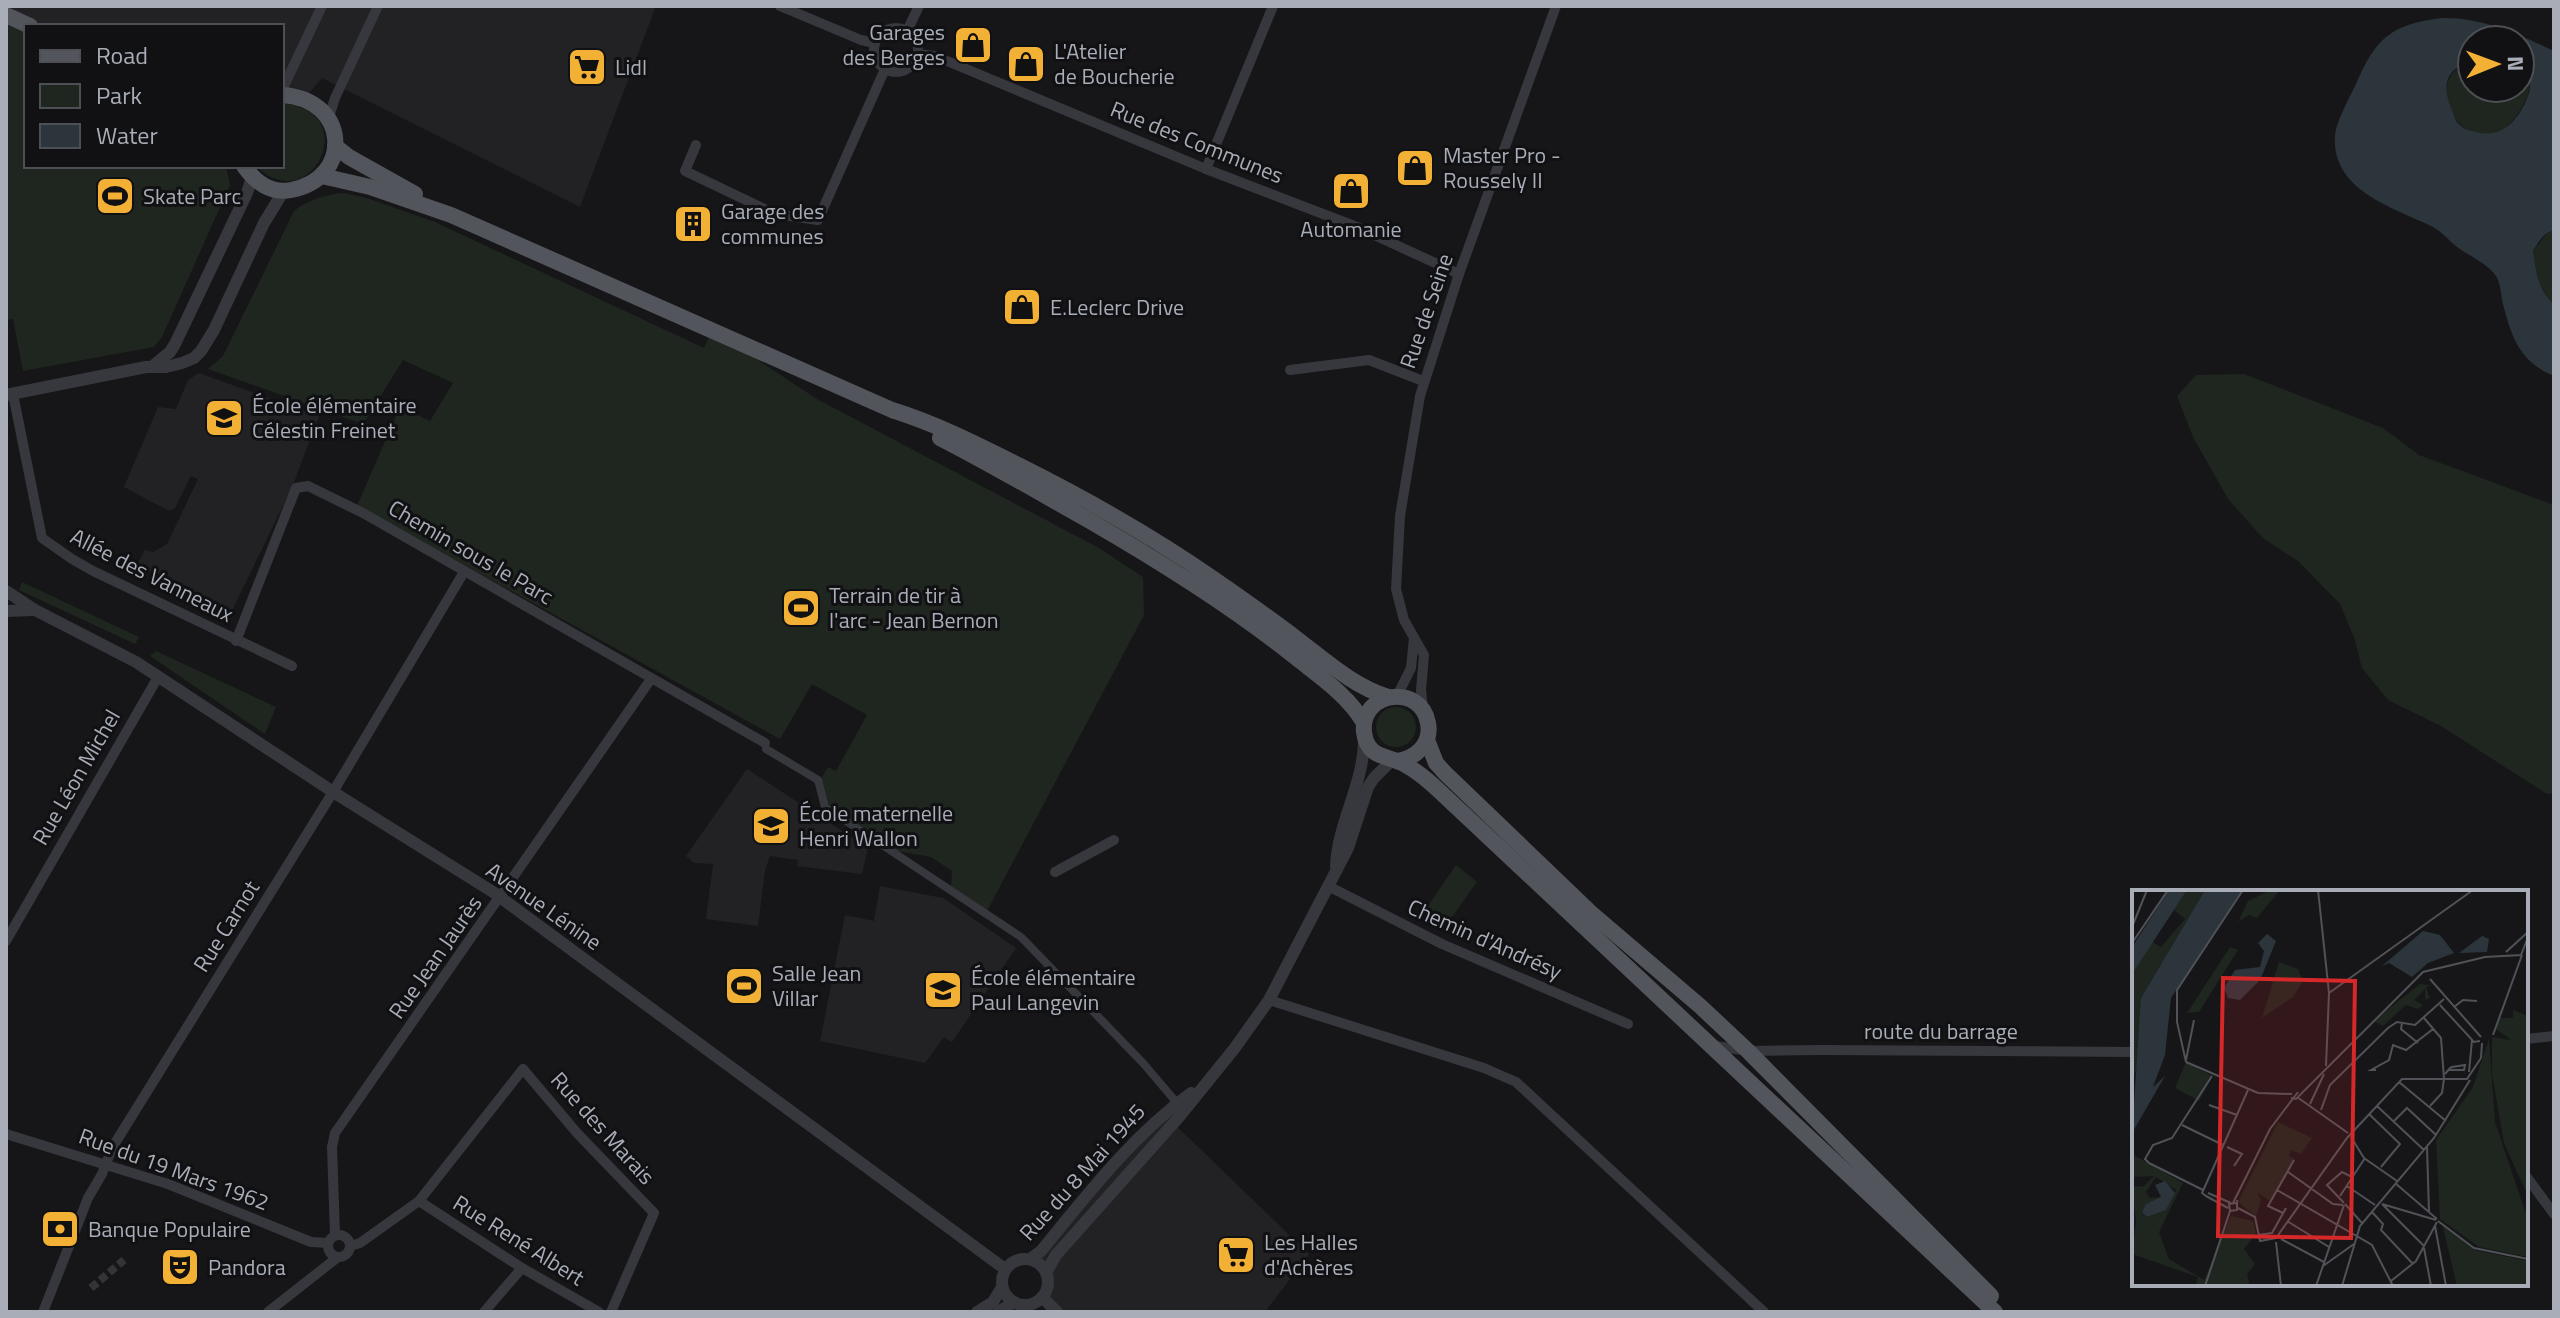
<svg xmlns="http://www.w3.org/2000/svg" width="2560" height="1318" viewBox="0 0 2560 1318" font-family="'Titillium Web',sans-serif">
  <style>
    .built { fill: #222225 }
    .green { fill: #1e261f }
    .water { fill: #2c353c; fill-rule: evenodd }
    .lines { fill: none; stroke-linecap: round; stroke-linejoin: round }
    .pedestrian-tunnel { stroke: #333438; stroke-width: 8; stroke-dasharray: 8 4; stroke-linecap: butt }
    .pedestrian { stroke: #37383d; stroke-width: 8 }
    .minor { stroke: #37383d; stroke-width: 10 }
    .tertiary { stroke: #37383d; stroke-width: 12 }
    .primary { stroke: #53555c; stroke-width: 16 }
    .labels { text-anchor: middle; stroke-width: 6; stroke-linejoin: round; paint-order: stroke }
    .poi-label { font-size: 22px; fill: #a8adb8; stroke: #111113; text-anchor: start }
    .street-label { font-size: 22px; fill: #a8adb8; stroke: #111113 }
    .inset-road { fill: none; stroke: #505258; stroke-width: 2 }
    .view { fill: #d62828; fill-opacity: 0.15; stroke: #d62828; stroke-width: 4 }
    .inset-edge { fill: none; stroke: #a8adb8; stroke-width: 4 }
  </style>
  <rect width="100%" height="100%" fill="#161618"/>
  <g class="built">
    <polygon points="6,6 656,6 580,207 322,78 305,98 282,95 282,26 32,26 6,16"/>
    <polygon points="199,373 319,416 293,485 230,615 137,565 145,550 153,552 167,544 198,479 191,476 175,508 169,511 124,487 158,407 176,409 188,380"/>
    <polygon points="747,769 868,848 862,874 797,866 798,860 770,856 765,870 758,926 706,919 713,864 694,863 686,856"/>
    <polygon points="880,886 943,898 1016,948 952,1042 944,1037 925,1063 820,1041 845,915 874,921"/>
    <polygon points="1163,1113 1309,1254 1265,1312 1057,1312 1042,1297 1041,1251"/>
  </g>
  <g class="green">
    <polygon points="6,17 26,26 26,166 226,166 230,185 162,337 154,347 23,371 13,319 6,320"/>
    <path d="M 2472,60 L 2472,88 L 2520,88 L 2520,64 C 2533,79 2532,87 2524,103 C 2483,186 2406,84 2472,60 Z"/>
    <path d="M 282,103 C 365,111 311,220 256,166 L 282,166 Z"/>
    <path d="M 344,193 L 367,198 L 435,222 L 704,348 L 712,330 L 817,399 L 1099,548 L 1143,577 L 1144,615 L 987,911 L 951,887 L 952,871 L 931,857 L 897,851 L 829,805 L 821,779 L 828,767 L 836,771 L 867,715 L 812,684 L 780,739 L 357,506 L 400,407 L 430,421 L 453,383 L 403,360 L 363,424 L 208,369 L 223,356 L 294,211 C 307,200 327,194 344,193 Z"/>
    <path d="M 2550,230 L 2554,230 L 2554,304 C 2538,291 2536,271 2533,251 Z"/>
    <polygon points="2244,374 2383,428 2419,455 2554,505 2554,793 2547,794 2441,726 2388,700 2362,668 2354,637 2340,604 2299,562 2263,538 2228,499 2193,437 2177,396 2196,375"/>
    <polygon points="22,582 139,637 135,644 19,590"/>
    <polygon points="156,651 276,707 265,734 150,656"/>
    <circle cx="1396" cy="727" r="20"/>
    <polygon points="1456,865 1477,882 1449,921 1427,907"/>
  </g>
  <path class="water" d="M 2441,18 C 2482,17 2518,34 2554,51 L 2554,230 C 2544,232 2538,243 2533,251 C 2536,271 2538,291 2554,304 L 2554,376 C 2518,361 2511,335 2502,300 C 2501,293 2500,282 2496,276 C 2487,263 2469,256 2457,247 C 2447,239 2441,230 2429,225 C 2389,206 2331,189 2335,135 C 2337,119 2349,99 2356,84 C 2376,38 2390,25 2441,18 ZM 2472,40 L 2520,40 C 2520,48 2519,58 2521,64 C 2525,73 2533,83 2529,93 C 2521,117 2503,140 2476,132 C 2470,131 2463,129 2459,124 C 2455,121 2453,113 2451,108 C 2441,83 2447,69 2472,60 Z"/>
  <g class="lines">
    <polyline class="pedestrian-tunnel" points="91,1288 124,1260"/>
    <polyline class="pedestrian" points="766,749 818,780 825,807 1021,937 1143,1063 1177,1103"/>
    <g class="minor">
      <polyline points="780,6 861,40 875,43"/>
      <circle cx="896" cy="50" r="22"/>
      <polyline points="907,31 919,6"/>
      <polyline points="918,54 935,56 1206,169 1357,227 1459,274"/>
      <polyline points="282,90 322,6"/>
      <polyline points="329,117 335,98 378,6"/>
      <polyline points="696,145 685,171 775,214 818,220 885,69"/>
      <polyline points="1206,169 1273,6"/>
      <polyline points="1290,370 1369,360 1423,381"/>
      <polyline points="13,394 42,538 72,559 93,571 292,666"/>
      <polyline points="236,641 296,488 308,486 363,513 765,743"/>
      <polyline points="1397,696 1411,668 1414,638"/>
      <polyline points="1423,708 1421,690 1424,655 1404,620 1396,589 1400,516 1420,396 1459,274 1556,6"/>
      <polyline points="1055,872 1114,840"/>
      <polyline points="1328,886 1442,944 1628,1024"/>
      <polyline points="6,941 158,677"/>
      <polyline points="1269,1000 1484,1068 1516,1082 1764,1312"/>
      <polyline points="2526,1039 2554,1036"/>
      <polyline points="1716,1046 1748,1051 1821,1050 2134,1052"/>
      <polyline points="6,1134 168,1184 311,1242 328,1243"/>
      <polyline points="2526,1176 2554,1214"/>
      <polyline points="419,1201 522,1268 599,1312"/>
      <circle cx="339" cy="1246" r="11"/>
      <polyline points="335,1235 332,1147 335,1133 651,679"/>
      <polyline points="350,1246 360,1243 419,1201 523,1069 577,1133 654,1213 611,1312"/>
      <polyline points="43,1312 88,1198 102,1174 112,1148 333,792 464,572"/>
      <polyline points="268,1312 338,1257"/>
      <polyline points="484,1312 522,1268"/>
    </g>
    <g class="tertiary">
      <polyline points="153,366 170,352 175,344 247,193 252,177"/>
      <polyline points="6,395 146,367 166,367 182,363 194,358 201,351 214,330 264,223 283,192"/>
      <polyline points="6,591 35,610 136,662 341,797 493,892 1005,1269"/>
      <polyline points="6,611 32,610"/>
      <path d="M 1336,866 C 1338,822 1364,783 1364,740"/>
      <path d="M 1030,1259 L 1041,1251 C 1087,1195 1132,1136 1191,1093"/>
      <circle cx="1025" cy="1282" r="23"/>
      <polyline points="1046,1273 1056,1255 1179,1117 1234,1049 1269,1000 1348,848 1368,787 1374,778 1392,760"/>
      <polyline points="1042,1297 1057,1312"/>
      <polyline points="977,1312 993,1302 1002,1287"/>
      <polyline points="998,1312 1014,1302"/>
    </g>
    <g class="primary">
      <polyline points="6,15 30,26"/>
      <polyline points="335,146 349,157 415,194"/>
      <path d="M 244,166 C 255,182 271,194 291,190 C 353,179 350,99 282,95"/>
      <path d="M 322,176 L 370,187 L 451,215 L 892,410 C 937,424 978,445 1020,466 C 1088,500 1155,538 1218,582 C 1245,601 1271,619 1297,639 C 1326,661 1353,686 1388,697"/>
      <path d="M 940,438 C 991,464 1040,493 1090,521 C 1161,562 1230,605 1294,656 C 1319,676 1348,695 1364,723"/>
      <polyline points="1427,740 1436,763 1445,773 1591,913 1700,1006 1748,1051 1991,1296"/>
      <path d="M 1397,761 C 1416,758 1432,744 1428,723 C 1421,683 1360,691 1364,732 C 1367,758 1386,755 1404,764 C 1415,770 1425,778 1434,786 L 1995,1312"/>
    </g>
  </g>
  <defs>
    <g id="shop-square" transform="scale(2)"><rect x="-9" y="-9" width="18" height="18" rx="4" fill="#f2b134" stroke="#111113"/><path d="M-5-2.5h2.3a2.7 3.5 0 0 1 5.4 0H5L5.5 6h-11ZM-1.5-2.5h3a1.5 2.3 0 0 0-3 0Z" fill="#111"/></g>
    <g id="supermarket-square" transform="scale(2)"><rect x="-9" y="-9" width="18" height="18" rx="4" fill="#f2b134" stroke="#111113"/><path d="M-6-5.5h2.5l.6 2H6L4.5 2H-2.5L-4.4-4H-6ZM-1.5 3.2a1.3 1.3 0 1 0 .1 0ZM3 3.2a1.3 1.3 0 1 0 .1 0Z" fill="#111"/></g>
    <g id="stadium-square" transform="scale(2)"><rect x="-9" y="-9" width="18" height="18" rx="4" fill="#f2b134" stroke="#111113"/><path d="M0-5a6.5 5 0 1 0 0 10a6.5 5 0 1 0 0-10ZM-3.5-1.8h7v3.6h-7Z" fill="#111"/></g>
    <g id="building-square" transform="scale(2)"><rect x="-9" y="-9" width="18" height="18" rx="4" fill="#f2b134" stroke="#111113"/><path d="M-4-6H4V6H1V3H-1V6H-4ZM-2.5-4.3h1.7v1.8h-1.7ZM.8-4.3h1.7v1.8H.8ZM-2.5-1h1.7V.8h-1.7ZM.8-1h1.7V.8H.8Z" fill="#111"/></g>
    <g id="school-square" transform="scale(2)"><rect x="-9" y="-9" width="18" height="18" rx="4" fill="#f2b134" stroke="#111113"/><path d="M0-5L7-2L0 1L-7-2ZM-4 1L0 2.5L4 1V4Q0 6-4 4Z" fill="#111"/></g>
    <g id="bank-square" transform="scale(2)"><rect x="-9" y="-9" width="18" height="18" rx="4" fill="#f2b134" stroke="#111113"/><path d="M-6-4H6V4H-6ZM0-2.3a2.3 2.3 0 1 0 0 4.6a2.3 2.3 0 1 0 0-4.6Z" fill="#111"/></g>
    <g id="theatre-square" transform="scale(2)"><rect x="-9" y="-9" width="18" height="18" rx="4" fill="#f2b134" stroke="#111113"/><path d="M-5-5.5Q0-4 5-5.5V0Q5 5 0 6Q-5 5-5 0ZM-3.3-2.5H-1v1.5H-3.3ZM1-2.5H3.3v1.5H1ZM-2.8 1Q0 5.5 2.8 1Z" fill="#111"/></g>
  </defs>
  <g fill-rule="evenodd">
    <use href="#shop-square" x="973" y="45"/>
    <use href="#shop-square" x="1026" y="64"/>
    <use href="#supermarket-square" x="587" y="67"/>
    <use href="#shop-square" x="1415" y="168"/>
    <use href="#shop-square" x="1351" y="191"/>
    <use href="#stadium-square" x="115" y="196"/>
    <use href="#building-square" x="693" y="224"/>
    <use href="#shop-square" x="1022" y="307"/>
    <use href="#school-square" x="224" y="418"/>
    <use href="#stadium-square" x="801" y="608"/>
    <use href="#school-square" x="771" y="826"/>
    <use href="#stadium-square" x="744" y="986"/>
    <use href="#school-square" x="943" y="990"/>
    <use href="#bank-square" x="60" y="1229"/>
    <use href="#supermarket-square" x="1236" y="1255"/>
    <use href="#theatre-square" x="180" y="1267"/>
  </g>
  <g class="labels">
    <g class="poi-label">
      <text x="945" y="40" text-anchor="end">Garages<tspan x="945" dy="25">des Berges</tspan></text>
      <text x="1054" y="59">L'Atelier<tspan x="1054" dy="25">de Boucherie</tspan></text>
      <text x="615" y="75">Lidl</text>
      <text x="1443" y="163">Master Pro -<tspan x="1443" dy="25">Roussely II</tspan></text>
      <text x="143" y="204">Skate Parc</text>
      <text x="721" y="219">Garage des<tspan x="721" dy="25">communes</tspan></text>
      <text x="1351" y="237" text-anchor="middle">Automanie</text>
      <text x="1050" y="315">E.Leclerc Drive</text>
      <text x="252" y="413">École élémentaire<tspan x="252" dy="25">Célestin Freinet</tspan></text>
      <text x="829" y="603">Terrain de tir à<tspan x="829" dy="25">l'arc - Jean Bernon</tspan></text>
      <text x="799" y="821">École maternelle<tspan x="799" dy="25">Henri Wallon</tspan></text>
      <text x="772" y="981">Salle Jean<tspan x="772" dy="25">Villar</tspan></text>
      <text x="971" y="985">École élémentaire<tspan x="971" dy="25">Paul Langevin</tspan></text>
      <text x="88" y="1237">Banque Populaire</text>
      <text x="1264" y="1250">Les Halles<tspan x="1264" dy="25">d'Achères</tspan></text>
      <text x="208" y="1275">Pandora</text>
    </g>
    <g class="street-label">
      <text transform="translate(1197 142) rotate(22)" y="8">Rue des Communes</text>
      <text transform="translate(1426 311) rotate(-71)" y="8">Rue de Seine</text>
      <text transform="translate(471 552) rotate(30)" y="8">Chemin sous le Parc</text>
      <text transform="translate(152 575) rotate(27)" y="8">Allée des Vanneaux</text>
      <text transform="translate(76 777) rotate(-60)" y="8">Rue Léon Michel</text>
      <text transform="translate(544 906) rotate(35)" y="8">Avenue Lénine</text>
      <text transform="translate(226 926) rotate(-58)" y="8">Rue Carnot</text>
      <text transform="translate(1485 939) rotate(24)" y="8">Chemin d'Andrésy</text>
      <text transform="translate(435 957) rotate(-55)" y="8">Rue Jean Jaurès</text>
      <text x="1941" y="1039">route du barrage</text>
      <text transform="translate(603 1128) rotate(48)" y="8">Rue des Marais</text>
      <text transform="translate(174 1169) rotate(20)" y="8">Rue du 19 Mars 1962</text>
      <text transform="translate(1082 1172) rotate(-48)" y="8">Rue du 8 Mai 1945</text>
      <text transform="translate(519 1240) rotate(32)" y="8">Rue René Albert</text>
    </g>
  </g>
  <g transform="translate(2132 890)">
    <rect width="396" height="396" fill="#161618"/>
    <path d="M 55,0 L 73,0 L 9,108 L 10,157 L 0,195 L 0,84 L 19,51 L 29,57 L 53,29 L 42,20 ZM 139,0 L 148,0 L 125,28 L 117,25 L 106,32 L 116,11 ZM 98,57 L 106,60 L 84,95 L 67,122 L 55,123 ZM 147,72 L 166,79 L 171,91 L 161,107 L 130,128 ZM 288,94 L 298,95 L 294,98 L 298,108 L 293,110 L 293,99 L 282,110 L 291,115 L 286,119 L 274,115 L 251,136 L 241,131 ZM 381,120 L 396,126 L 396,306 L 372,253 L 360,184 L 360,147 L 379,150 L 364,139 L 368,128 L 381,128 ZM 357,149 L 363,232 L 396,330 L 396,367 L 347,357 L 308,329 L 304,250 L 341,197 ZM 54,172 L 80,186 L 67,211 L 43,198 ZM 146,232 L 180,248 L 169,264 L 159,260 L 157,266 L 162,269 L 138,311 L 125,302 L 129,310 L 124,326 L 106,312 ZM 0,264 L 51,293 L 27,342 L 37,369 L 72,390 L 99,326 L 121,331 L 124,344 L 112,359 L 123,374 L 115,384 L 118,396 L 63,396 L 66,387 L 0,364 L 4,332 L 0,297 L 12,296 L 22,286 L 1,287 ZM 24,287 L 44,300 L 34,320 L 15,327 L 10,322 L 15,313 L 27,312 L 29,307 L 18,308 L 14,302 ZM 310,333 L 342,360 L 396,371 L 396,396 L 325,396 Z" fill="#1e261f" fill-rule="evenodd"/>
    <path d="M 37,0 L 55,0 L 0,84 L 0,57 ZM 73,0 L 110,0 L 39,108 L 33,165 L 21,197 L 33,186 L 0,243 L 9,108 ZM 291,41 L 308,45 L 322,63 L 296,73 L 280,87 L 257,73 L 250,76 ZM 135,44 L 144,51 L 128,90 L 108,110 L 96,108 L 92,98 L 103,80 L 128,77 L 132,61 L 126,53 ZM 350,46 L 357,49 L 355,62 L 327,63 ZM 33,291 L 43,303 L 34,320 L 15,327 L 10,322 L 14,314 L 29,307 L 23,295 Z" fill="#2c353c"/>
    <path class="inset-road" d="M 186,0 L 197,103 L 194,176M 0,37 L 15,0M 0,53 L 36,0M 374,62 L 396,42M 298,89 L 349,147M 197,103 L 341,0M 308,115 L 342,152 L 348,151M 322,117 L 331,110 L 345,111M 292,128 L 309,148 L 312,189M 270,133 L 269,139 L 286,153M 361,145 L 390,65M 54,170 L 62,130M 54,172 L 45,132 L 45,100 L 111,0M 54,172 L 126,203 L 160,204M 244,180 L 239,180 L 257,170 L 261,155 L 274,160 L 301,139M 337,182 L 340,150M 313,184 L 318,178 L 320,177 L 333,175 L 332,180 L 317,180M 267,192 L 314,231M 165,207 L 216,243M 159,208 L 164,209 L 291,82 L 353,67 L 389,65 L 396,47M 178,214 L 192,184M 77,215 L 105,225M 245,216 L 292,260M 298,216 L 310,203 L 312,189M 189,220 L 198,195 L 256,138 L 265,132 L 283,135 L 312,109M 237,224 L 268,254 L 249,277M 261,232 L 275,218 L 304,245M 50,235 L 91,255M 219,247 L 232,268 L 265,291M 95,257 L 110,264 L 102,276M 295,257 L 297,322M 17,273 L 13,269 L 21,255 L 40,248 L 80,186M 17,273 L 71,300M 156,282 L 201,314 L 211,315M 263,293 L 305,329M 215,296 L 243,315M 145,300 L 240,355 L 261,396M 76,303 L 99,313M 74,306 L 70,303 L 116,200M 74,306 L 96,318M 208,306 L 233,268M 101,313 L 138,239 L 166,202M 104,313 L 97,314 L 98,321 L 105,320 L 105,310M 212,313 L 195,295 L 210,282 L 220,287M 213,314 L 230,333M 250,314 L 292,356M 250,314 L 304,330M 106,318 L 123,327 L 128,351 L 144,348 L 215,248 L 270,189 L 335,189 L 349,168 L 350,153M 240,322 L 251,334 L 249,340 L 281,374M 151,323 L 136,316 L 162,270M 155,331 L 197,357M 306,331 L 342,358 L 396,369M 303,336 L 314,396M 126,345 L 140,343 L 154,318M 149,349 L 192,372M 144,352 L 149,396M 292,358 L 299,396M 191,376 L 222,354M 259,391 L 284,371 L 305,332M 73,396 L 98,321M 184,396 L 212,315M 210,396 L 228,336 L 302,248 L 338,190"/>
    <path class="view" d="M 91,88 L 223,91 L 219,348 L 86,346 Z"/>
    <rect width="396" height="396" class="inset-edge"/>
  </g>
  <rect width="2560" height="1318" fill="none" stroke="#a8adb8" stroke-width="16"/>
  <rect x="24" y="24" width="260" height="144" fill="#111113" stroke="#4d4f55" stroke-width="2"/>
  <rect x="40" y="50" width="40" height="12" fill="#53555c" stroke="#4d4f55" stroke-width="2"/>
  <text x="96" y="64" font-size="24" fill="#a8adb8">Road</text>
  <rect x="40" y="84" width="40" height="24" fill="#1e261f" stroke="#4d4f55" stroke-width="2"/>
  <text x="96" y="104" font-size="24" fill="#a8adb8">Park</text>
  <rect x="40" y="124" width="40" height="24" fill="#2c353c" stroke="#4d4f55" stroke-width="2"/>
  <text x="96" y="144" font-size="24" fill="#a8adb8">Water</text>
  <g transform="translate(2496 64) rotate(89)"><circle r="38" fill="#111113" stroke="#4d4f55" stroke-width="2"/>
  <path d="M0-6L14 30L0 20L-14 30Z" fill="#f2b134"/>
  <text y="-12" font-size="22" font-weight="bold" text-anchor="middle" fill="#a8adb8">N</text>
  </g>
</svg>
